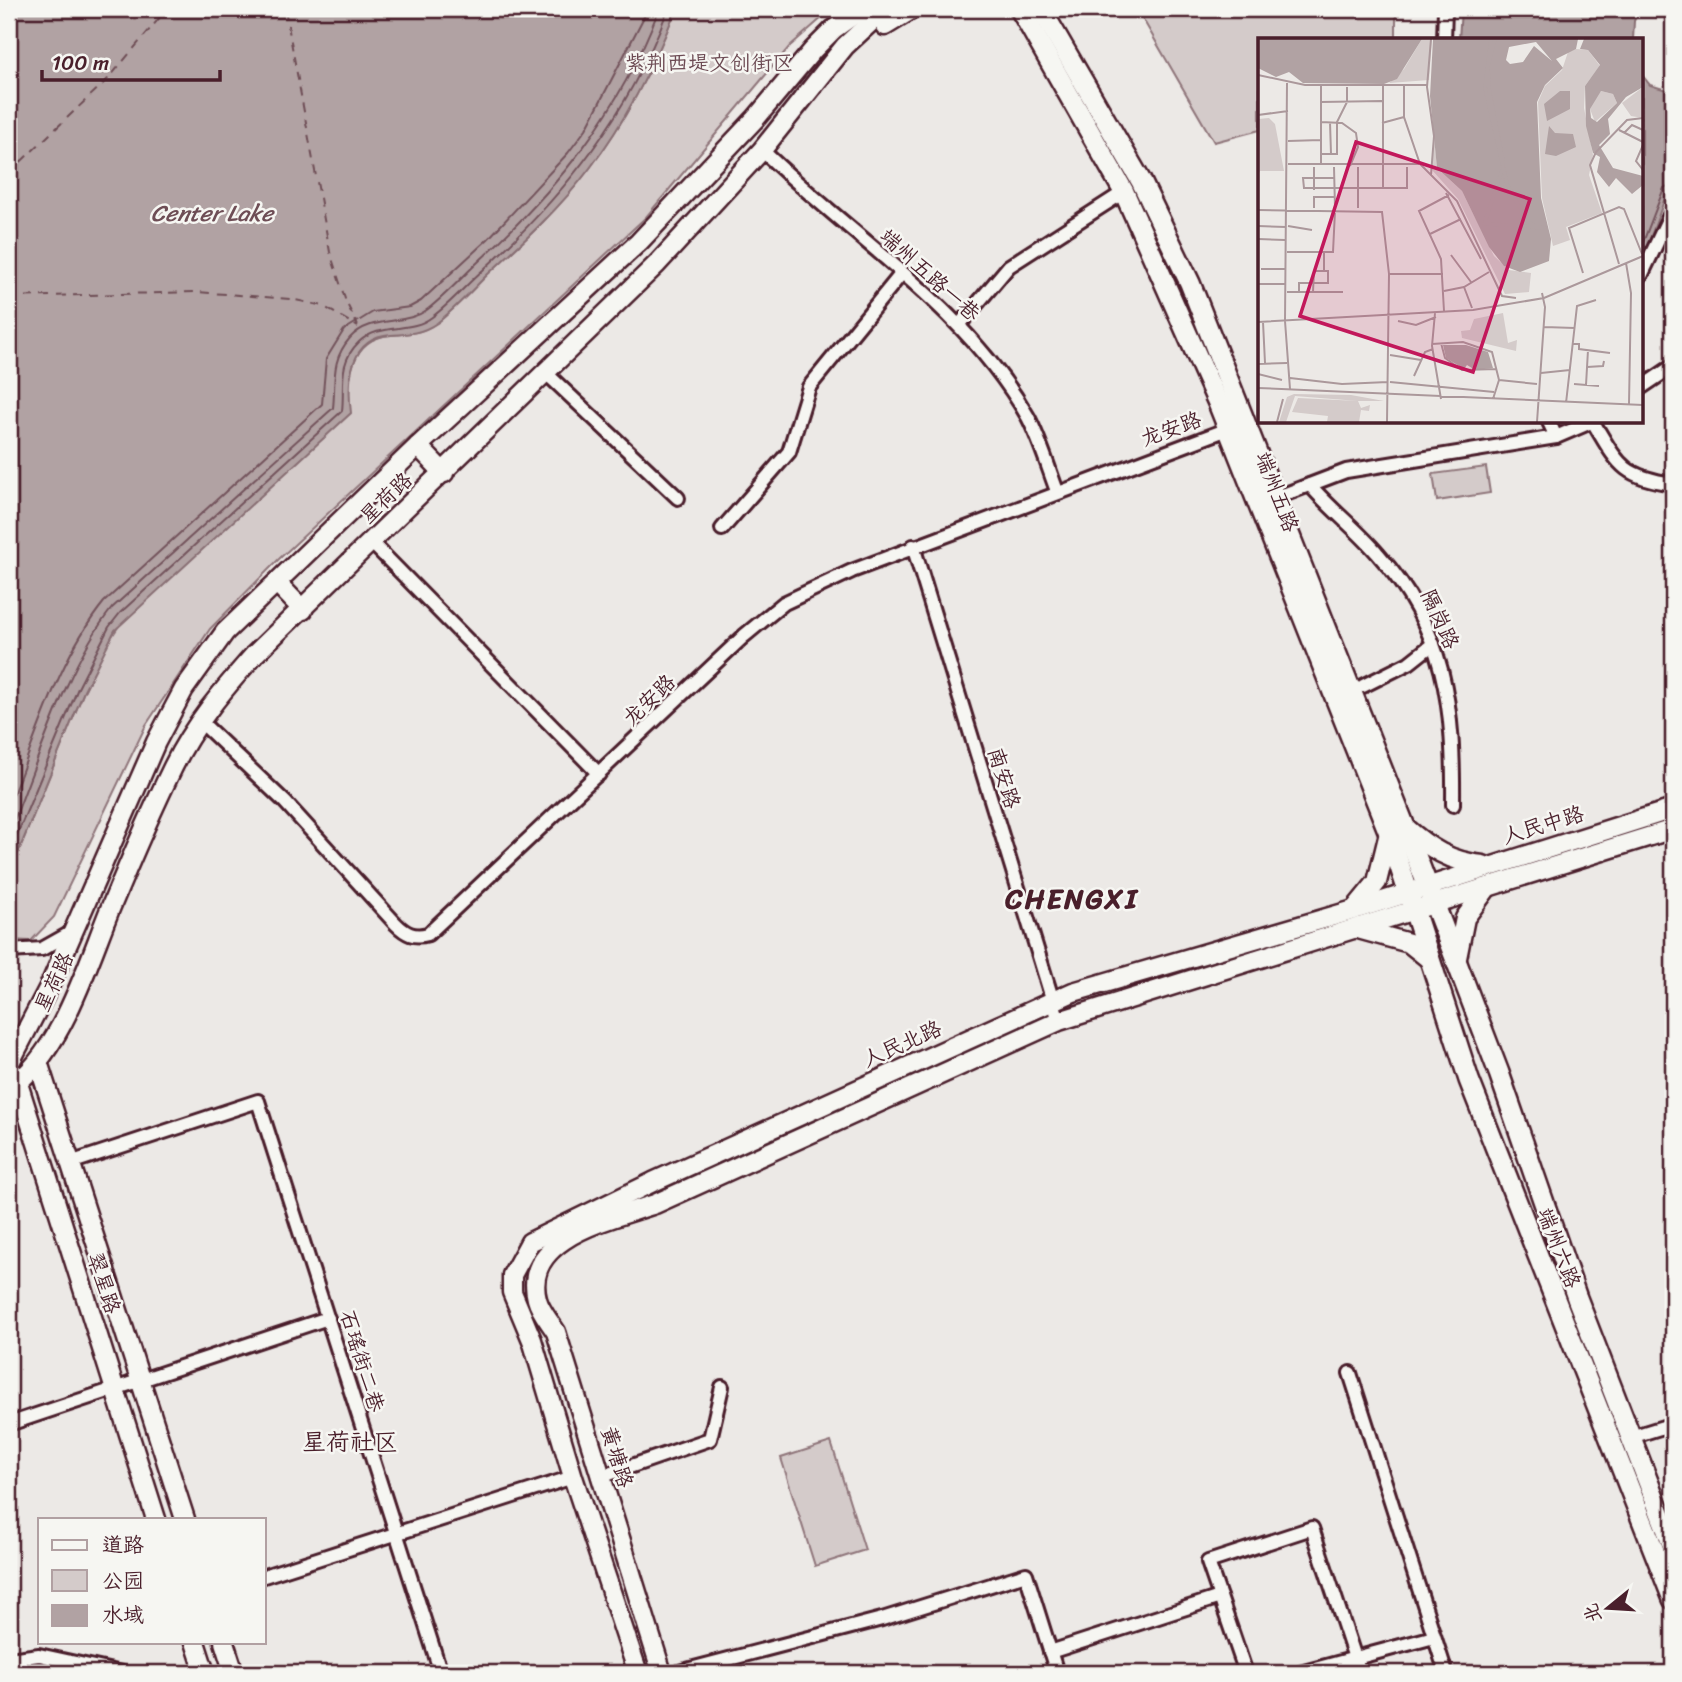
<svg xmlns="http://www.w3.org/2000/svg" width="1682" height="1682" viewBox="0 0 1682 1682" font-family="Sriracha,'LXGW WenKai TC',sans-serif">
  <style>
    .green { fill: #d4cbca; stroke: #8f757a; stroke-width: 2 }
    .water { fill: #b1a2a3; stroke: #886e73; stroke-width: 2 }
    .lines { fill: none; stroke-linecap: round; stroke-linejoin: round }
    .shore { stroke: #73535b; stroke-width: 2 }
    .ferry { stroke: #6e4d55; stroke-width: 2; stroke-dasharray: 9 7; stroke-linecap: butt }
    .street-casing { stroke: #4a1f2b; stroke-width: 18 }
    .secondary-casing { stroke: #4a1f2b; stroke-width: 23 }
    .primary-casing { stroke: #4a1f2b; stroke-width: 24 }
    .street { stroke: #f6f6f2; stroke-width: 12 }
    .secondary { stroke: #f6f6f2; stroke-width: 18 }
    .primary { stroke: #f6f6f2; stroke-width: 19 }
    .labels { text-anchor: middle; stroke-width: 5; stroke-linejoin: round; paint-order: stroke }
    .park-label { font-size: 21px; fill: #6c4a53; stroke: #f6f6f2 }
    .street-label { font-size: 21px; fill: #4a1f2b; stroke: #f6f6f2 }
    .water-label { font-size: 23px; font-style: italic; fill: #6e4d55; stroke: #f6f6f2 }
    .quarter-label { font-size: 24px; fill: #4a1f2b; stroke: #f6f6f2 }
    .district-label { font-size: 28px; font-weight: bold; letter-spacing: 2px; fill: #4a1f2b; stroke: #f6f6f2 }
    .inset-river { fill: none; stroke: #b1a2a3; stroke-width: 3.5 }
    .inset-road { fill: none; stroke: #ab989b; stroke-width: 2 }
    .view { fill: #c2185b; fill-opacity: 0.15; stroke: #c2185b; stroke-width: 3.5 }
    .inset-edge { fill: none; stroke: #4a1f2b; stroke-width: 3.5 }
  </style>
  <rect width="100%" height="100%" fill="#ece9e6"/>
  <filter id="ink" filterUnits="userSpaceOnUse"><feTurbulence type="fractalNoise" baseFrequency=".0143" numOctaves="2"/><feDisplacementMap in="SourceGraphic" scale="14" xChannelSelector="R" yChannelSelector="G"/><feConvolveMatrix kernelMatrix="1 2 1 2 8 2 1 2 1" color-interpolation-filters="sRGB"/></filter>
  <g filter="url(#ink)">
    <g class="green">
      <path d="M 676,9 L 832,9 L 790,46 L 646,217 L 279,559 L 210,629 L 146,725 L 54,917 L 31,941 L 9,940 L 9,867 L 18,853 L 84,691 L 107,644 L 124,618 L 350,413 C 347,381 349,338 391,335 C 409,333 422,334 436,323 C 455,309 471,291 487,275 C 523,242 561,207 590,168 C 625,122 655,63 676,9 Z"/>
      <polygon points="1137,9 1396,9 1396,40 1260,40 1260,130 1214,142"/>
      <polygon points="1486,467 1490,493 1437,501 1433,474"/>
      <polygon points="831,1442 865,1550 815,1566 781,1458"/>
    </g>
    <g class="water">
      <path d="M 9,9 L 676,9 C 655,63 625,122 590,168 C 561,207 523,242 487,275 C 471,291 455,309 437,323 C 422,333 409,334 391,335 C 349,338 347,381 351,413 L 115,630 L 84,691 L 18,853 L 9,867 Z"/>
      <polygon points="1461,9 1639,9 1634,21 1633,40 1459,40"/>
      <polygon points="1642,75 1650,85 1673,92 1673,176 1642,261"/>
    </g>
    <g class="lines">
      <g class="shore">
        <polyline points="1642,245 1664,188 1673,183"/>
        <path d="M 9,805 C 36,738 58,659 104,602 L 322,404 L 326,359 L 344,330 L 373,312 L 410,307 L 421,301 L 488,239 L 568,153 L 586,129 L 648,9"/>
        <path d="M 9,833 C 37,764 66,666 112,608 L 333,408 C 336,381 330,361 350,338 C 372,314 405,327 428,309 C 446,295 462,277 478,262 C 558,188 620,112 659,9"/>
        <path d="M 9,854 L 78,688 L 109,627 L 120,613 L 342,411 C 345,386 337,363 359,342 C 380,322 410,334 432,317 C 450,304 466,285 483,270 C 566,193 628,116 668,9"/>
      </g>
      <g class="ferry">
        <polyline points="285,9 330,252 346,302 358,326"/>
        <polyline points="9,173 109,78 167,9"/>
        <polyline points="9,297 198,292 291,299 323,306 358,327"/>
      </g>
      <g class="street-casing">
        <g id="street">
          <polyline points="1444,40 1445,9"/>
          <path d="M 762,150 C 852,238 965,306 1028,417 C 1040,440 1048,467 1057,491"/>
          <polyline points="1642,274 1673,209"/>
          <polyline points="960,324 1009,266 1124,192"/>
          <polyline points="546,373 678,498"/>
          <polyline points="1642,387 1673,366"/>
          <polyline points="1549,422 1556,437"/>
          <path d="M 1593,422 C 1619,465 1621,476 1673,484"/>
          <path d="M 1310,485 C 1331,510 1357,529 1378,554 C 1446,630 1454,707 1453,805"/>
          <polyline points="1275,498 1346,471 1556,437 1591,422"/>
          <polyline points="722,529 789,452 809,387 902,273"/>
          <polyline points="372,543 599,774"/>
          <polyline points="913,546 1059,1021"/>
          <polyline points="1363,686 1409,663 1433,644"/>
          <path d="M 199,720 L 285,802 L 396,924 C 406,934 414,938 428,934 L 744,636 L 784,603 L 852,571 L 1228,429"/>
          <polyline points="9,951 42,949 74,931"/>
          <polyline points="70,1163 258,1101 441,1673"/>
          <polyline points="1350,1373 1446,1673"/>
          <polyline points="9,1424 328,1318"/>
          <polyline points="1631,1437 1673,1424"/>
          <polyline points="600,1477 710,1439 722,1387"/>
          <polyline points="264,1576 573,1477"/>
          <polyline points="1220,1597 1208,1562 1312,1528 1360,1673"/>
          <polyline points="1050,1652 1220,1597 1246,1673"/>
          <polyline points="9,1659 39,1655 122,1673"/>
          <polyline points="675,1673 882,1619 1026,1574 1057,1673"/>
          <polyline points="1300,1673 1434,1637"/>
        </g>
      </g>
      <g class="secondary-casing">
        <g id="secondary">
          <polyline points="885,26 913,9"/>
          <polyline points="418,446 444,473"/>
          <polyline points="277,583 303,610"/>
          <path d="M 1405,827 C 1429,848 1450,862 1483,865"/>
          <polyline points="1354,910 1377,882 1389,833"/>
          <polyline points="1358,929 1409,943 1429,959"/>
          <polyline points="1456,963 1465,918 1487,888"/>
          <polyline points="38,1062 185,1519"/>
          <polyline points="9,1064 49,987 156,742 184,689 225,632 418,446 639,242 756,118 813,50 834,29 862,9"/>
          <polyline points="15,1074 156,1519"/>
          <path d="M 9,1089 C 61,1054 87,965 110,909 C 130,861 150,814 173,767 C 194,724 223,690 254,655 L 657,264 L 762,150 L 845,46 L 872,21 L 893,9"/>
          <polyline points="195,1642 205,1673"/>
          <polyline points="224,1642 234,1673"/>
          <polyline points="638,1673 573,1477 532,1340 512,1292 512,1275 530,1242 653,1182 1073,992 1354,910 1673,809"/>
          <path d="M 662,1673 L 556,1332 C 550,1322 540,1311 537,1299 C 521,1237 612,1219 655,1204 L 1059,1021 L 1673,829"/>
        </g>
      </g>
      <g class="primary-casing">
        <g id="primary">
          <polyline points="1020,9 1124,192 1218,403 1389,833 1469,1080 1673,1599"/>
          <polyline points="1041,9 1141,181 1190,283 1405,827 1499,1073 1577,1298 1673,1546"/>
        </g>
      </g>
      <use href="#street" class="street"/>
      <use href="#secondary" class="secondary"/>
      <use href="#primary" class="primary"/>
    </g>
  </g>
  <g class="labels">
    <g class="park-label">
      <text x="709" y="70">紫荆西堤文创街区</text>
    </g>
    <g class="street-label">
      <text transform="translate(930 275) rotate(42)" y="7">端州五路一巷</text>
      <text transform="translate(1171 429) rotate(-20)" y="7">龙安路</text>
      <text transform="translate(1277 492) rotate(69)" y="7">端州五路</text>
      <text transform="translate(386 498) rotate(-44)" y="7">星荷路</text>
      <text transform="translate(1440 619) rotate(66)" y="7">隔岗路</text>
      <text transform="translate(649 700) rotate(-44)" y="7">龙安路</text>
      <text transform="translate(1004 778) rotate(73)" y="7">南安路</text>
      <text transform="translate(1543 825) rotate(-17)" y="7">人民中路</text>
      <text transform="translate(54 982) rotate(-65)" y="7">星荷路</text>
      <text transform="translate(902 1044) rotate(-24)" y="7">人民北路</text>
      <text transform="translate(1559 1248) rotate(69)" y="7">端州六路</text>
      <text transform="translate(104 1283) rotate(72)" y="7">翠星路</text>
      <text transform="translate(362 1361) rotate(73)" y="7">石瑶街二巷</text>
      <text transform="translate(617 1457) rotate(73)" y="7">黄塘路</text>
    </g>
    <g class="water-label">
      <text x="212" y="221">Center Lake</text>
    </g>
    <g class="quarter-label">
      <text x="350" y="1450">星荷社区</text>
    </g>
    <g class="district-label">
      <text x="1072" y="908">CHENGXI</text>
    </g>
  </g>
  <g transform="translate(1258 38)">
    <rect width="385" height="385" fill="#ece9e6"/>
    <path d="M 164,1 L 174,1 L 171,42 L 131,45 L 146,31 ZM 318,11 L 330,12 L 342,28 L 327,48 L 326,70 L 335,117 L 331,137 L 344,175 L 308,189 L 312,202 L 295,208 L 284,160 L 280,64 L 287,48 L 304,32 L 310,14 ZM 171,45 L 179,130 L 204,153 L 236,218 L 251,232 L 273,235 L 271,254 L 247,256 L 200,161 L 174,132 L 176,100 ZM 385,49 L 385,80 L 373,78 L 364,65 ZM 343,53 L 355,56 L 359,65 L 337,84 L 332,71 L 334,61 ZM 11,80 L 17,86 L 26,133 L 2,133 L 0,137 L 0,81 ZM 245,275 L 250,305 L 259,302 L 258,313 L 204,300 L 203,293 L 212,292 L 216,281 ZM 36,356 L 93,357 L 126,363 L 100,363 L 103,370 L 112,367 L 111,373 L 103,372 L 101,384 L 69,384 L 70,378 L 34,374 L 40,360 L 100,363 L 37,358 L 28,384 L 21,384 L 29,359 Z" fill="#d4cbca"/>
    <path d="M 0,1 L 164,1 L 139,41 L 126,46 L 45,45 L 31,34 L 18,39 L 0,30 ZM 175,1 L 320,1 L 318,11 L 298,21 L 305,30 L 287,47 L 279,64 L 283,160 L 293,201 L 291,223 L 262,234 L 246,228 L 231,209 L 204,153 L 179,130 L 172,58 ZM 278,4 L 294,23 L 276,8 L 265,24 L 252,26 L 248,22 L 251,9 ZM 326,1 L 385,1 L 385,49 L 368,59 L 350,81 L 352,96 L 341,107 L 355,130 L 385,138 L 385,147 L 374,156 L 358,140 L 351,149 L 339,134 L 342,119 L 335,115 L 328,88 L 327,48 L 342,27 L 330,12 L 322,11 ZM 343,53 L 355,56 L 359,65 L 339,84 L 333,80 L 332,71 ZM 302,53 L 312,53 L 312,71 L 289,83 L 286,66 ZM 291,88 L 297,95 L 315,96 L 318,109 L 298,118 L 287,116 ZM 185,307 L 208,307 L 230,314 L 235,330 L 217,332 L 209,327 L 206,331 L 188,320 Z" fill="#b1a2a3" fill-rule="evenodd"/>
    <path class="inset-river" d="M 233,1 L 227,50 L 249,146 L 268,182 L 279,190 L 288,189M 237,1 L 230,29 L 231,51 L 245,123M 228,186 L 287,189M 226,187 L 244,132"/>
    <path class="inset-road" d="M 173,1 L 169,49 L 176,98 L 173,137M 0,37 L 47,47 L 169,47M 146,47 L 146,79 L 162,126 L 199,163 L 244,258 L 258,260M 63,48 L 63,127M 63,64 L 124,63M 0,77 L 30,73M 63,84 L 84,85 L 98,95 L 100,109 L 92,128M 72,84 L 73,116M 124,85 L 146,79M 361,92 L 385,104M 366,95 L 374,87 L 385,92M 30,103 L 63,102M 385,107 L 378,123 L 385,132M 63,116 L 79,116 L 79,84 L 89,64 L 89,49M 30,126 L 161,126M 56,129 L 56,152M 76,129 L 77,170M 76,140 L 45,140 L 46,150 L 149,150 L 149,129M 125,150 L 125,47M 188,155 L 223,221M 56,170 L 56,159 L 76,159M 100,170 L 100,129M 0,172 L 124,174 L 131,236 L 129,384M 0,188 L 28,189M 30,188 L 54,192M 172,196 L 203,181M 0,201 L 27,202M 29,214 L 75,214 L 77,173M 193,217 L 213,244M 368,225 L 373,255 L 371,366M 361,226 L 332,127 L 338,114 L 369,82 L 385,80M 3,231 L 27,231M 325,235 L 311,190 L 361,169 L 366,171 L 384,216M 131,236 L 185,236M 0,246 L 27,246M 206,249 L 214,270M 186,253 L 206,249 L 231,234M 29,254 L 85,254M 41,254 L 41,245 L 70,245 L 70,233 L 66,233M 55,254 L 56,233 L 66,233 L 66,214M 186,273 L 183,221 L 161,173 L 191,157M 177,275 L 174,308 L 183,361M 27,283 L 32,351M 27,283 L 29,45M 140,283 L 158,287 L 178,279M 0,284 L 215,272 L 286,260 L 385,218M 5,284 L 7,325M 286,289 L 317,290M 183,305 L 187,320 L 204,332 L 239,331M 174,306 L 205,304 L 234,314 L 241,342 L 235,361M 315,306 L 321,306 L 321,311 L 352,315M 132,317 L 163,322M 0,326 L 29,325M 329,329 L 345,328 L 346,323M 283,335 L 312,332M 0,336 L 24,342M 156,338 L 167,314 L 175,311M 32,340 L 84,346 L 130,344M 241,342 L 279,346M 132,344 L 236,354M 316,346 L 341,348M 328,347 L 330,312M 0,350 L 385,367M 308,365 L 319,268 L 338,262M 19,384 L 25,361M 279,384 L 287,269 L 284,255"/>
    <path class="view" d="M 98,104 L 272,161 L 215,334 L 42,278 Z"/>
    <rect width="385" height="385" class="inset-edge"/>
  </g>
  <rect width="1682" height="1682" fill="none" stroke="#f6f6f2" stroke-width="35"/>
  <rect x="18" y="18" width="1647" height="1647" fill="none" stroke="#4a1f2b" stroke-width="2.5" filter="url(#ink)"/>
  <rect x="38" y="1518" width="228" height="126" fill="#f6f6f2" stroke="#b1a0a2" stroke-width="2"/>
  <rect x="52" y="1540" width="35" height="10" fill="#f6f6f2" stroke="#b1a0a2" stroke-width="2"/>
  <text x="102" y="1552" font-size="21" fill="#4a1f2b">道路</text>
  <rect x="52" y="1570" width="35" height="21" fill="#d4cbca" stroke="#b1a0a2" stroke-width="2"/>
  <text x="102" y="1588" font-size="21" fill="#4a1f2b">公园</text>
  <rect x="52" y="1605" width="35" height="21" fill="#b1a2a3" stroke="#b1a0a2" stroke-width="2"/>
  <text x="102" y="1622" font-size="21" fill="#4a1f2b">水域</text>
  <g transform="translate(1608 1608) rotate(252)" stroke="#f6f6f2" stroke-width="5" paint-order="stroke">
  <path d="M0-5L12 26L0 18L-12 26Z" fill="#4a1f2b"/>
  <text y="-10" font-size="19" font-weight="bold" text-anchor="middle" fill="#4a1f2b">北</text>
  </g>
  <path d="M42 70v10h178v-10" fill="none" stroke="#4a1f2b" stroke-width="3.5"/>
  <text x="52" y="70" font-size="21" fill="#4a1f2b" stroke="#f6f6f2" stroke-width="5" paint-order="stroke">100 m</text>
</svg>
